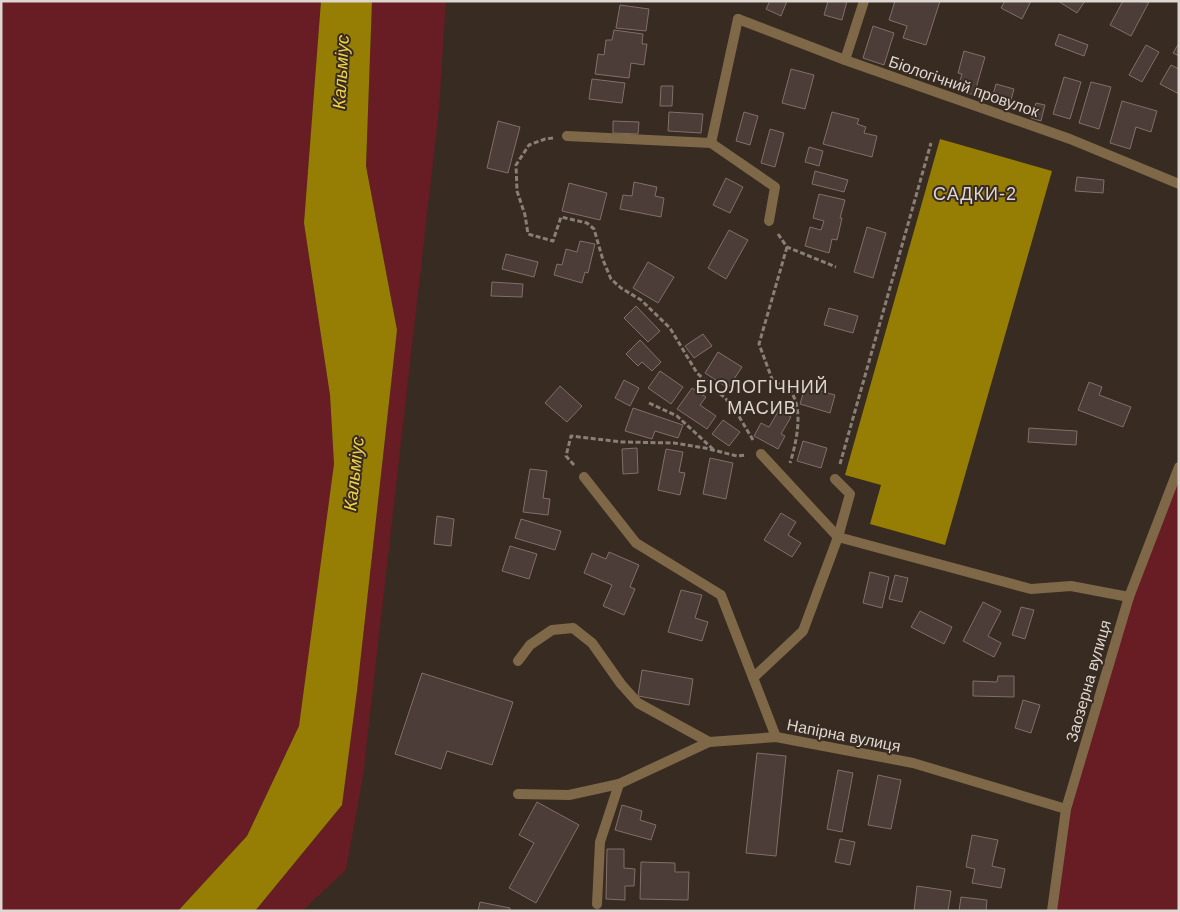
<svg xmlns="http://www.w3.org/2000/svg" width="1180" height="912" viewBox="0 0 1180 912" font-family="Helvetica,sans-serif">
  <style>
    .green { fill: #671d23 }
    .water { fill: #967d04 }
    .building { fill: #4c3d38; stroke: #816f6a }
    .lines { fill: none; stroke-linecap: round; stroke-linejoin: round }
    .path { stroke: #897f77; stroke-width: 3; stroke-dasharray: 5 2.5; stroke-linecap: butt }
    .service { stroke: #7e6848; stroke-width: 10 }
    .minor { stroke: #7e6848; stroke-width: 10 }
    .tertiary { stroke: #7e6848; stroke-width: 10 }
    .labels { text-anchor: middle; stroke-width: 4; stroke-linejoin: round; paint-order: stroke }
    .street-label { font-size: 16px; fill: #ded6d0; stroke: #372b22 }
    .water-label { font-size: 18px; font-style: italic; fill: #f1d04b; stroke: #372b22 }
    .neighbourhood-label { font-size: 18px; letter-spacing: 1px; fill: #ded6d0; stroke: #372b22 }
  </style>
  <rect width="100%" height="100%" fill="#372b22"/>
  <g class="green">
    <polygon points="1,1 321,1 304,223 330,395 334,464 299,726 247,836 178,911 1,911"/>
    <polygon points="372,1 446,1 439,109 363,776 346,870 302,911 255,911 342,805 357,691 397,330 366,166"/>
    <polygon points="1179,467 1179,911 1052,911 1066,809 1129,598"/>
  </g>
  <g class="water">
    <polygon points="321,1 372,1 366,166 397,330 357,691 342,805 255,911 178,911 247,836 299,726 334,464 330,395 304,223"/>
    <polygon points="940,139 1052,171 945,545 870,524 881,485 845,475"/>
  </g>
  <g class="building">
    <polygon points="770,1 787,1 781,16 766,9"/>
    <polygon points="828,1 847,1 842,20 824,15"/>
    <polygon points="895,1 940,1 926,45 903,38 907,26 889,20"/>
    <polygon points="1005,1 1031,1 1022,19 1001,8"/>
    <polygon points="1058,1 1085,1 1077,13"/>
    <polygon points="1123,1 1149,2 1131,36 1110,25"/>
    <polygon points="620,5 649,9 646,31 616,28"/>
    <polygon points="873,26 894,33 884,65 863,58"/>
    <polygon points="614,30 643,34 642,44 647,44 644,65 631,63 629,78 595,74 598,54 604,55 606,40 612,40"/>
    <polygon points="1059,34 1088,45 1084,56 1055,45"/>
    <polygon points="1179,43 1179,56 1173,53"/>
    <polygon points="1146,45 1159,52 1142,82 1129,75"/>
    <polygon points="964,51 985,57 974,95 957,90 962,74 958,73"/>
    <polygon points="1171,65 1179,69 1179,94 1160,84"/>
    <polygon points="791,69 814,75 805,109 782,103"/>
    <polygon points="1064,77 1081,82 1070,119 1053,114"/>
    <polygon points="592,79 625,83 622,103 589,99"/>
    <polygon points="1091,82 1111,87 1099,129 1079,123"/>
    <polygon points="996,84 1014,89 1009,107 991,102"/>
    <polygon points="661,86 673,86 672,106 660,106"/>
    <polygon points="1122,101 1157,111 1151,132 1136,127 1130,149 1110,143"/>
    <polygon points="1036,103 1045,105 1041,121 1031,118"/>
    <polygon points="669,112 703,114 701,133 668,131"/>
    <polygon points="744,112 758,116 750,145 736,141"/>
    <polygon points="832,112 859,119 857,124 866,127 864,133 877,136 872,157 823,144"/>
    <polygon points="498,121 520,127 508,173 487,168"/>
    <polygon points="613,121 639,122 638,134 613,133"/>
    <polygon points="770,129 784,133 775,167 761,163"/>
    <polygon points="809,147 823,151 819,166 805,162"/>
    <polygon points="815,171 848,180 844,192 812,184"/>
    <polygon points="1077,177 1104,180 1103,193 1075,191"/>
    <polygon points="726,178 743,187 730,213 713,205"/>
    <polygon points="634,182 657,187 655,196 664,198 661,217 620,209 623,195 632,196"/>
    <polygon points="569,183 607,193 600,220 562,211"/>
    <polygon points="819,194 845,200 840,218 842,218 837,240 832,239 829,253 805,246 810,227 821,230 824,221 813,218"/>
    <polygon points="867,227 886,233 873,278 854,272"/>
    <polygon points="729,230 748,240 726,279 708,268"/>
    <polygon points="580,241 595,244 588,273 585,272 582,283 554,275 557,264 562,265 566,249 577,252"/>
    <polygon points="506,254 538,262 534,277 502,269"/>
    <polygon points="648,262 674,277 658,303 633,288"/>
    <polygon points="492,282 523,284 522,297 491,296"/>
    <polygon points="636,306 660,331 648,342 624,318"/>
    <polygon points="829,308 858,316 853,333 824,325"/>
    <polygon points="703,334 712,346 694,358 685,346"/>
    <polygon points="640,340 661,362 652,371 642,362 638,366 626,354"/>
    <polygon points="718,352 742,367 728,388 705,373"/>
    <polygon points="660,371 683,387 671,404 648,388"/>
    <polygon points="624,380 639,388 630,406 615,398"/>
    <polygon points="1089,382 1102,387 1099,395 1131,407 1123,427 1078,410"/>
    <polygon points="560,386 582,406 567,422 545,403"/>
    <polygon points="805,387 835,395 830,413 800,404"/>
    <polygon points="692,388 706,397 700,405 716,416 707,429 677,409"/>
    <polygon points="633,408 683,425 678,438 655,431 652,439 625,431"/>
    <polygon points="779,410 791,417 781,434 785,436 778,449 754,436 761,423 769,427"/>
    <polygon points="723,420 740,432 729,446 712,434"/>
    <polygon points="1029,428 1077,431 1076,445 1028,442"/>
    <polygon points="803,441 827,448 821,468 797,461"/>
    <polygon points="637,448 638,473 623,474 622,449"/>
    <polygon points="666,449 683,452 679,472 685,473 680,495 658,490"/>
    <polygon points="710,458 733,463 726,499 703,494"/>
    <polygon points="530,469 547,471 543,498 550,499 548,515 523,512"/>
    <polygon points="781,513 796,522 788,535 801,543 792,557 764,540"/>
    <polygon points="437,516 454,519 451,546 434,544"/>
    <polygon points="521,519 561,531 555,550 515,538"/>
    <polygon points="510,546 537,554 529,579 502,571"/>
    <polygon points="609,552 639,565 630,587 635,589 624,615 603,606 612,585 584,573 592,553 606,559"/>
    <polygon points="870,572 889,577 882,608 863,603"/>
    <polygon points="895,575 908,578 902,602 889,599"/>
    <polygon points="681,590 702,595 695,618 708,622 702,641 668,632"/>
    <polygon points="983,602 1001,611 988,636 1001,643 994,657 963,641"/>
    <polygon points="1021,607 1034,610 1025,639 1012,635"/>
    <polygon points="920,611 952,627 944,644 911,627"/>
    <polygon points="642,670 693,679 689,705 638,696"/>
    <polygon points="422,673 513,702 492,765 447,751 441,769 395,754"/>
    <polygon points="998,676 1014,676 1014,697 973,696 973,681 997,682"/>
    <polygon points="1023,700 1040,705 1031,733 1015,728"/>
    <polygon points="757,753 786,756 776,856 746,853"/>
    <polygon points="838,770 853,773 842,832 827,829"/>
    <polygon points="878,775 901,780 891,829 868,825"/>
    <polygon points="537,802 579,825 536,903 509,888 534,843 519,835"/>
    <polygon points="622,805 642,811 640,820 656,825 651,840 615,830"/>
    <polygon points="972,835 998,840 992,866 1005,869 1001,888 972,883 975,869 966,867"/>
    <polygon points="840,839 855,842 850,865 835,862"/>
    <polygon points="607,849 624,849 624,868 635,869 634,886 625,886 625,900 606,899"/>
    <polygon points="641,862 675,863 675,872 689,872 688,900 640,899"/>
    <polygon points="917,886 951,891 948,911 914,911"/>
    <polygon points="961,897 987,900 986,911 959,911"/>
    <polygon points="480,902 510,908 510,911 478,911"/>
  </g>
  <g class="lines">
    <g class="path">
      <polyline points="553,138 545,139 529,145 516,165 517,191 525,215 528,234 553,241 561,217 587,223 594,229 603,260 611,279 621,288 641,300 670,328 697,373 725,398 734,408 753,440"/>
      <polyline points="778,234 787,247 836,267"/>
      <path d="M 787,247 L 759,344 L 772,379 C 777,385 787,386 791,392 C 804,410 796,444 790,463"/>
      <polyline points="649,403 677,416 714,450"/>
      <polyline points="840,464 931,143"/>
      <polyline points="574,465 566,456 571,436 622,442 674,443 705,448 737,456 746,455"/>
    </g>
    <g class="service">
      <polyline points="845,60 864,1"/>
      <polyline points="567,136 711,143 775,187 769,221"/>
      <polyline points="711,143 738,19"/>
      <polyline points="761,454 838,537"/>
      <polyline points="835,479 850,494 838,537"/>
      <polyline points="518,661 530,645 552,630 573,628 592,643 621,684 638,703 709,742"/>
      <polyline points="518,794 569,795 619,784"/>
      <polyline points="597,904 600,842 619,784"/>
    </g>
    <g class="minor">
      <polyline points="738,19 845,60 1070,139 1179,184"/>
      <polyline points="584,477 636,543 721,595 776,737"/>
      <polyline points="753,678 803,631 838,537 1031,589 1071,586 1129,597"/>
      <polyline points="619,784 709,742 776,737 913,763 1066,809"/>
    </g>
    <polyline class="tertiary" points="1052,911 1066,809 1129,597 1179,467"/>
  </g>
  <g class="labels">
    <g class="street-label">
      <text transform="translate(964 86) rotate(19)" y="6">Біологічний провулок</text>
      <text transform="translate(1088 681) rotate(-74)" y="6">Заозерна вулиця</text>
      <text transform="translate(844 735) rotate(11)" y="6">Напірна вулиця</text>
    </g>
    <g class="water-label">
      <text transform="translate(341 72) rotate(-87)" y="6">Кальміус</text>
      <text transform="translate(354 474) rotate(-84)" y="6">Кальміус</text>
    </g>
    <g class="neighbourhood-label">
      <text x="975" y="200">САДКИ-2</text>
      <text x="762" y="393">БІОЛОГІЧНИЙ<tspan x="762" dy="21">МАСИВ</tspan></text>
    </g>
  </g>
  <rect width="1180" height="912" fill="none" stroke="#ded6d0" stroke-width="5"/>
</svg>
